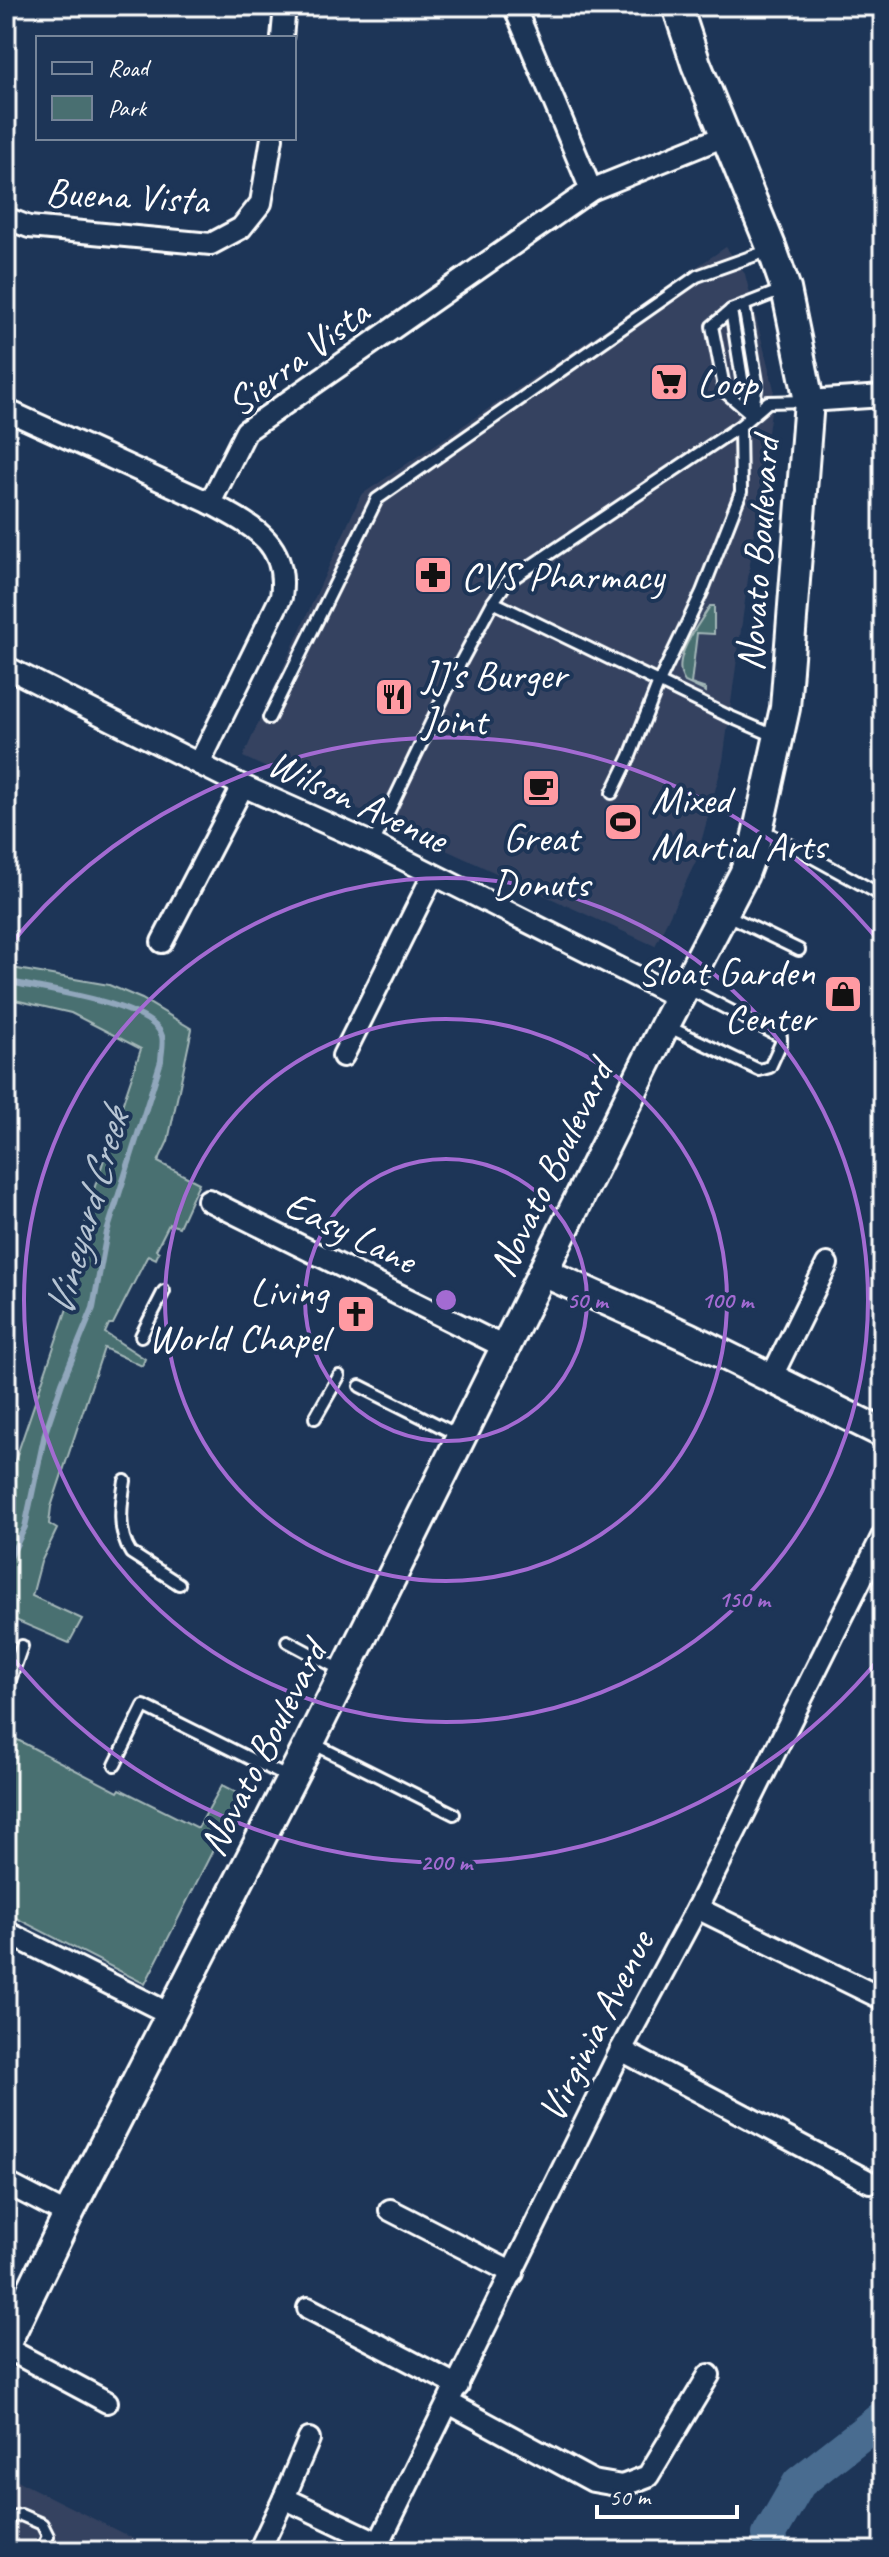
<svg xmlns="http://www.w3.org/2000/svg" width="889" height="2557" viewBox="0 0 889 2557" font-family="Caveat,sans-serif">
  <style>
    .built { fill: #344361 }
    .green { fill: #496f71; stroke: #a4b7b8; stroke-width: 2 }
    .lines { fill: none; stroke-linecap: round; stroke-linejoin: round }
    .stream { stroke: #91a7bc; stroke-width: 6 }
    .river { stroke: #486c90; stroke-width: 34 }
    .lane-casing { stroke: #fff; stroke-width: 16 }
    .street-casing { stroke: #fff; stroke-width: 26 }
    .secondary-casing { stroke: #fff; stroke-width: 34 }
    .lane { stroke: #1d3557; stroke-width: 10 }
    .street { stroke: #1d3557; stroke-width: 20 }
    .secondary { stroke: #1d3557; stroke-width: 28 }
    .ring { fill: none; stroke: #a36bd2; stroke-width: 4 }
    .labels { text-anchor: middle; stroke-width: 8; stroke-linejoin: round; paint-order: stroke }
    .street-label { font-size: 40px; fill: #fff; stroke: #1d3557 }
    .poi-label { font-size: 40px; fill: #fff; stroke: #1d3557; text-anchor: start }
    .water-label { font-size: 42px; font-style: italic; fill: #b6c4d3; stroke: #1d3557 }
    .centre { fill: #a36bd2; stroke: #1d3557; stroke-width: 4 }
    .ring-label { font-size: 24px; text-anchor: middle; font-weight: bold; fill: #a36bd2; stroke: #1d3557; stroke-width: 8; stroke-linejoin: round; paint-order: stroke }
  </style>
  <rect width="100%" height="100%" fill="#1d3557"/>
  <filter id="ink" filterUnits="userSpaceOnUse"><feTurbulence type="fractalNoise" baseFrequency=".0125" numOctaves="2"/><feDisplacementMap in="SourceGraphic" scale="16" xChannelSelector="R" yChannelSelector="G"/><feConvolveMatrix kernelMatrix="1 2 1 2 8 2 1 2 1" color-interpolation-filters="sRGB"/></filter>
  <g filter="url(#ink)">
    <g class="built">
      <polygon points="726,247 745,274 774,389 723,761 696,861 655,946 243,757 361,495"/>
      <polygon points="6,2475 158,2551 6,2551"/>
    </g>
    <g class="green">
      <path d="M 710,606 L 714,606 L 714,634 L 697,633 L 691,684 L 706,689 L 706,692 L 685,682 C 669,660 698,626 710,606 Z"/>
      <polygon points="6,967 109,985 142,999 192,1029 168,1141 158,1162 199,1183 179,1227 169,1224 156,1250 159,1252 156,1259 148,1255 113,1324 109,1324 105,1333 145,1359 142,1366 104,1348 51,1507 49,1524 57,1529 41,1562 32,1596 82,1619 69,1643 11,1618 6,1635 6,1487 74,1288 89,1204 141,1049 71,1013 6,998"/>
      <polygon points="6,1734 118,1792 120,1789 198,1828 222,1785 241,1795 145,1984 6,1913"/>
    </g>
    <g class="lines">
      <path class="stream" d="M 6,981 C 37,989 153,1003 162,1036 C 164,1043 161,1054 161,1061 L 107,1232 L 93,1308 L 62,1383 L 45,1433 L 25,1527 L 6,1566"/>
      <polyline class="river" points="774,2551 769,2535 799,2483 883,2417"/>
      <g class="lane-casing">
        <g id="lane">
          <polyline points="744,305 757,382 753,410"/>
          <polyline points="731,310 712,326 725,392 751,414"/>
          <polyline points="752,415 743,385 731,310 785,289"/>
          <polyline points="493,602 726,715 777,737"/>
          <polyline points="269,718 377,499 697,276 770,250"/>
          <polyline points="612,793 630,756 659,682 702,592 741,492 740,426"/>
          <polyline points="761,829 883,896"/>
          <polyline points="373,844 457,669 493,602 507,582 740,426 768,402 806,401"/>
          <polyline points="725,914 799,950"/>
          <polyline points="667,1026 759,1070 770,1067 781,1043 781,1037 687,988"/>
          <polyline points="141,1336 164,1291"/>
          <polyline points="360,1386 460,1436"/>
          <polyline points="315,1418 339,1376"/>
          <path d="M 125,1481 C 121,1504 117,1532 131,1553 L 179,1584"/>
          <polyline points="287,1641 343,1671"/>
          <polyline points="6,1691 22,1646"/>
          <polyline points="312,1743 454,1814"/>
          <polyline points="115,1765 144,1706 291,1779"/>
          <polyline points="6,2524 10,2517 21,2515 42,2524 48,2536 41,2551"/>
        </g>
      </g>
      <g class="street-casing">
        <g id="street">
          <polyline points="514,6 591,190"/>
          <polyline points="282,38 285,6"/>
          <polyline points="6,218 29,227 211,244 241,228 261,203 272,138"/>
          <polyline points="809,401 883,396"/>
          <polyline points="6,410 210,503"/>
          <polyline points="6,667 243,786 373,844 679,998"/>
          <path d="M 199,764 L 281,597 C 289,542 252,526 210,503 L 246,431 L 591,190 L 725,136"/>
          <polyline points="162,942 243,786"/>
          <polyline points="343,1056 433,875"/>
          <polyline points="208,1200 506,1348"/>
          <polyline points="771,1378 827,1264"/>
          <polyline points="697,1908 883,1999"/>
          <polyline points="6,1932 172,2015"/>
          <polyline points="621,2050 870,2182"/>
          <polyline points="6,2183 68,2215"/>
          <polyline points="390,2210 513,2273"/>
          <polyline points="308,2308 458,2386"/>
          <polyline points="6,2348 107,2402"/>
          <polyline points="449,2403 593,2481 622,2486 648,2476 709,2375"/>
          <polyline points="309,2439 284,2498 379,2543"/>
          <polyline points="259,2551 284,2498"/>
          <polyline points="375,2551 621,2050 697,1908 883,1535"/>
        </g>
      </g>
      <g class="secondary-casing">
        <g id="secondary">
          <polyline points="543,1272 688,1337 883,1433"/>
          <polyline points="6,2343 68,2215 310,1742 665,1025 744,874 755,844 785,708 809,401 786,289 772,249 696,64 677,6"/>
        </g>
      </g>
      <use href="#lane" class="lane"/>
      <use href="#street" class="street"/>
      <use href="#secondary" class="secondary"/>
    </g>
  </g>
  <g class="ring">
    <circle cx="446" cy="1300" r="141"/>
    <circle cx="446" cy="1300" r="281"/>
    <circle cx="446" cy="1300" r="422"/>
    <path d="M883 1654A562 562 0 0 1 6 1650M6 950A562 562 0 0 1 883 946"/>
  </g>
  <defs>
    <g id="supermarket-square" transform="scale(2)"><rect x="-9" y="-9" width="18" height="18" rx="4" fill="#ff9aa2" stroke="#1d3557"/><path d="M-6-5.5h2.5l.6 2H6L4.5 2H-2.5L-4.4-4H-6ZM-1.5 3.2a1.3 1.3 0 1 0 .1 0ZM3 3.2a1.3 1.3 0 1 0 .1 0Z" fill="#111"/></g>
    <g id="pharmacy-square" transform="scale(2)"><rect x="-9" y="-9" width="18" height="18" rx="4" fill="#ff9aa2" stroke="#1d3557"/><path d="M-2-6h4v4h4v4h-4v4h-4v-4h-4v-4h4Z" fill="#111"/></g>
    <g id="restaurant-square" transform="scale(2)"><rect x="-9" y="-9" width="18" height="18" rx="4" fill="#ff9aa2" stroke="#1d3557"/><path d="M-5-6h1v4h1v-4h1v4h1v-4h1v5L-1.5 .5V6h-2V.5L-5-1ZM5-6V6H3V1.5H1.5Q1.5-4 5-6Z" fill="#111"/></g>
    <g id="cafe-square" transform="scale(2)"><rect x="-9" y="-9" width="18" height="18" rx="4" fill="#ff9aa2" stroke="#1d3557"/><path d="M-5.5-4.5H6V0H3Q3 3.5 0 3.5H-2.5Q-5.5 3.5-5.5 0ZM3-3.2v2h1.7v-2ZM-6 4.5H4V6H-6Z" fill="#111"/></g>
    <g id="stadium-square" transform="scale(2)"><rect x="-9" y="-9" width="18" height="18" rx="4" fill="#ff9aa2" stroke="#1d3557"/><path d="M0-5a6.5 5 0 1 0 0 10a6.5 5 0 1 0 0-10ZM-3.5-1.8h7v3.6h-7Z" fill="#111"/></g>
    <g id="shop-square" transform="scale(2)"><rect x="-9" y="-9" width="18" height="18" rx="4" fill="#ff9aa2" stroke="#1d3557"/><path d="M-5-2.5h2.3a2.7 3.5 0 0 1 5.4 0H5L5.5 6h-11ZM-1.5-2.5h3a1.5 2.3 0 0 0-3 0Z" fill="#111"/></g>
    <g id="church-square" transform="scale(2)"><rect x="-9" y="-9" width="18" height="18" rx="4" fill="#ff9aa2" stroke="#1d3557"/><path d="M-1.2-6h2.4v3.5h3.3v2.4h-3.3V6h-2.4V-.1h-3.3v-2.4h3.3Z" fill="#111"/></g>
  </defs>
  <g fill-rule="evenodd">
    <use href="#supermarket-square" x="669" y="382"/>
    <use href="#pharmacy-square" x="433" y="575"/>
    <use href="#restaurant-square" x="394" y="697"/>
    <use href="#cafe-square" x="541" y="788"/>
    <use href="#stadium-square" x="623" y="822"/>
    <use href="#shop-square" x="843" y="994"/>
    <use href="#church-square" x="356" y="1314"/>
  </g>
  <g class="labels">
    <g class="street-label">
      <text transform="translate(127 195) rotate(3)" y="14">Buena Vista</text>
      <text transform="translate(297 357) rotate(-37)" y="14">Sierra Vista</text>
      <text transform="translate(757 554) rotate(-86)" y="14">Novato Boulevard</text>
      <text transform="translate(358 800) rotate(25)" y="14">Wilson Avenue</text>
      <text transform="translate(550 1168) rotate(-64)" y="14">Novato Boulevard</text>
      <text transform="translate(351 1231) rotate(26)" y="14">Easy Lane</text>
      <text transform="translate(262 1748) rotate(-63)" y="14">Novato Boulevard</text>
      <text transform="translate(595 2026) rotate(-63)" y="14">Virginia Avenue</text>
    </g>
    <g class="poi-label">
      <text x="697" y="396">Loop</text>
      <text x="461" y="589">CVS Pharmacy</text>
      <text x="422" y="688">JJ's Burger<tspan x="422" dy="46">Joint</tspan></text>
      <text x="651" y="813">Mixed<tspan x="651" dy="46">Martial Arts</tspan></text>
      <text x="541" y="851" text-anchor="middle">Great<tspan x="541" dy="46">Donuts</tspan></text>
      <text x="815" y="985" text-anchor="end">Sloat Garden<tspan x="815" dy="46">Center</tspan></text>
      <text x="328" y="1305" text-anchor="end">Living<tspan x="328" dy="46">World Chapel</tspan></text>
    </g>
    <g class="water-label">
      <text transform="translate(85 1213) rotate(-74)" y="15">Vineyard Creek</text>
    </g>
  </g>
  <circle cx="446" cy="1300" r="12" class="centre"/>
  <g class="ring-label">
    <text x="587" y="1308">50 m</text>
    <text x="727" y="1308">100 m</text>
    <text x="744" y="1607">150 m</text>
    <text x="446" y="1870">200 m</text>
  </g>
  <rect width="889" height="2557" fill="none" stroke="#1d3557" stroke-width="32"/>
  <rect x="16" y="16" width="857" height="2525" fill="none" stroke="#fff" stroke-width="3" filter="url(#ink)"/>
  <rect x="36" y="36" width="260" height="104" fill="#1d3557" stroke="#77869a" stroke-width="2"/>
  <rect x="52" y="62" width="40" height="12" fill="#1d3557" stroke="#77869a" stroke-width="2"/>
  <text x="108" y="76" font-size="24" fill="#ffffff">Road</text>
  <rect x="52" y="96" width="40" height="24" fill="#496f71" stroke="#77869a" stroke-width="2"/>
  <text x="108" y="116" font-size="24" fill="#ffffff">Park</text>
  <path d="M597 2505v12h140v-12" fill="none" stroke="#ffffff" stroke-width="4"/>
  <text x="609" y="2505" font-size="24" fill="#ffffff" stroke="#1d3557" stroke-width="6" paint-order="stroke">50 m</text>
</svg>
